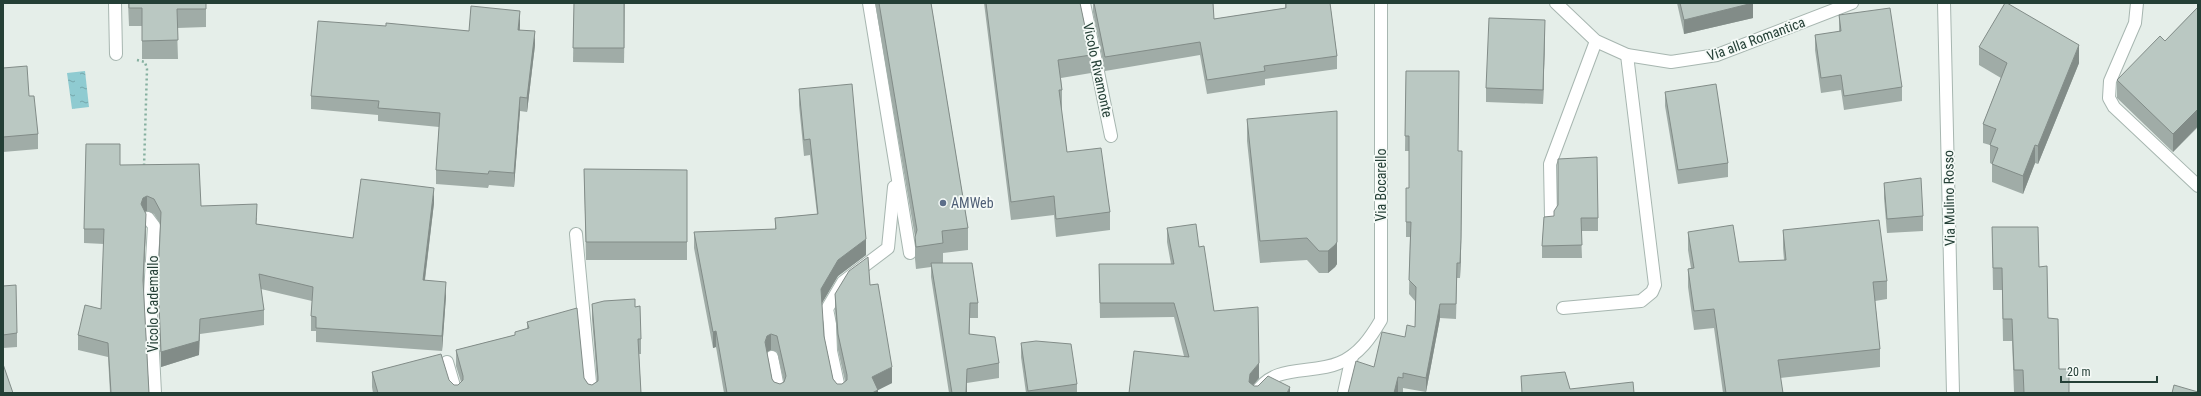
<svg xmlns="http://www.w3.org/2000/svg" width="2201" height="396" viewBox="0 0 2201 396" font-family="'Roboto Condensed',sans-serif">
  <style>
    .water { fill: url(#water-ripples) }
    .lines { fill: none; stroke-linecap: round; stroke-linejoin: round }
    .service-casing { stroke: #a7b6b0; stroke-width: 14 }
    .minor-casing { stroke: #a7b6b0; stroke-width: 14 }
    .path { stroke: #86b0a0; stroke-width: 2.5; stroke-dasharray: 2 3; stroke-linecap: butt }
    .service { stroke: #fff; stroke-width: 12 }
    .minor { stroke: #fff; stroke-width: 12 }
    .wall { fill: #a0aca7; fill-rule: evenodd }
    .shaded-wall { fill: #828c88 }
    .building { fill: #bac8c2; stroke: #828c88; fill-rule: evenodd }
    .service-dot { fill: #5c6f8a; stroke: #f5faf7; stroke-width: 1.5 }
    .labels { text-anchor: middle; stroke-width: 3.5; stroke-linejoin: round; paint-order: stroke }
    .street-label { font-size: 14px; fill: #243f36; stroke: #f5faf7 }
    .service-label { font-size: 14px; fill: #4e5e75; stroke: #f5faf7; text-anchor: start }
  </style>
  <defs>
    <pattern id="water-ripples" width="26" height="14" patternUnits="userSpaceOnUse"><rect width="26" height="14" fill="#8fcbd1"/><path d="M2 4q2-2 4 0t4 0M15 11q2-2 4 0t4 0" fill="none" stroke="#75a6aa"/></pattern>
  </defs>
  <rect width="100%" height="100%" fill="#e5eee9"/>
  <polygon class="water" points="85,71 89,107 72,109 67,73"/>
  <g class="lines">
    <g class="service-casing">
      <g id="service">
        <polyline points="115,3 116,54"/>
        <polyline points="869,3 910,253"/>
        <polyline points="1084,3 1111,136"/>
        <polyline points="2137,3 2135,23 2110,81 2109,98 2114,107 2198,186"/>
        <polyline points="1551,217 1550,164 1596,41"/>
        <polyline points="148,218 154,226 150,294 155,393"/>
        <polyline points="1563,308 1641,301 1652,292 1655,285 1627,55"/>
        <polyline points="772,357 779,393"/>
        <polyline points="447,362 456,393"/>
        <polyline points="840,393 831,351 830,324 827,309 843,282 888,248 894,187"/>
      </g>
    </g>
    <g class="minor-casing">
      <g id="minor">
        <polyline points="1556,3 1596,41 1627,55 1671,62 1717,55 1852,3"/>
        <polyline points="1944,3 1953,393"/>
        <polyline points="576,234 591,393"/>
        <path d="M 1256,393 C 1275,363 1311,375 1339,363 C 1359,355 1371,337 1381,320 L 1381,3"/>
        <polyline points="1344,393 1352,356"/>
      </g>
    </g>
    <polyline class="path" points="137,60 145,62 147,69 144,167"/>
    <use href="#service" class="service"/>
    <use href="#minor" class="minor"/>
  </g>
  <g class="wall">
    <polygon points="128,3 206,3 206,27 177,28 178,59 142,59 142,26 129,26"/>
    <polygon points="574,3 625,3 624,63 573,62"/>
    <polygon points="875,3 931,3 968,228 968,250 943,253 943,263 978,303 978,318 970,318 969,334 999,363 999,378 967,383 967,393 949,393 931,277 931,267 916,269 915,259 915,237"/>
    <polygon points="984,3 1080,3 1091,55 1091,73 1061,78 1062,90 1062,108 1061,109 1067,152 1110,212 1110,230 1056,237 1054,215 1011,220"/>
    <polygon points="1093,3 1213,3 1214,19 1285,8 1285,3 1330,3 1337,56 1337,69 1265,79 1265,85 1207,94 1200,55 1105,71 1093,12"/>
    <polygon points="1677,3 1753,3 1753,18 1684,34"/>
    <polygon points="2198,7 2198,127 2173,152 2117,98 2117,80 2165,41"/>
    <polygon points="1839,15 1902,87 1902,101 1844,110 1841,90 1821,93 1815,50 1815,35 1839,32"/>
    <polygon points="520,25 520,30 535,45 527,112 520,111 514,187 489,185 488,188 436,184 436,170 439,127 378,121 378,115 311,109 311,96 386,26 469,31"/>
    <polygon points="1545,35 1543,104 1486,102 1486,88"/>
    <polygon points="1979,47 2079,63 2038,164 2035,163 2023,194 1992,182 1992,164 1990,163 1990,145 1983,143 1983,124 2001,78 1979,65"/>
    <polygon points="3,68 38,134 38,149 3,152"/>
    <polygon points="1406,71 1458,151 1461,253 1460,278 1457,278 1456,319 1440,318 1426,392 1403,388 1403,393 1398,392 1398,393 1348,393 1415,327 1415,301 1409,294 1410,237 1406,237 1406,188 1409,188 1409,151 1405,151"/>
    <path d="M 799,89 L 866,255 L 838,276 L 821,304 L 824,336 L 833,379 L 837,384 L 842,384 L 845,381 L 838,350 L 835,310 L 835,294 L 870,285 L 892,383 L 878,390 L 878,393 L 724,393 L 716,347 L 713,348 L 694,248 L 694,232 L 775,229 L 775,218 L 817,214 L 810,155 L 804,156 L 799,105 ZM 771,350 L 777,352 L 784,382 L 780,384 L 774,382 L 772,379 L 767,352 Z"/>
    <polygon points="1665,92 1728,163 1728,177 1678,184 1665,106"/>
    <polygon points="1247,119 1337,264 1335,267 1328,273 1319,273 1307,260 1260,263 1247,141"/>
    <polygon points="120,165 201,206 257,218 256,224 353,238 434,203 425,280 446,296 442,351 316,342 316,331 311,331 311,316 312,301 261,289 264,310 264,325 200,334 199,355 161,367 158,294 158,280 161,225 154,214 147,211 145,212 146,228 143,288 149,393 110,393 108,357 78,350 78,335 101,309 104,244 84,243 84,229"/>
    <polygon points="584,169 687,170 687,260 586,260"/>
    <polygon points="1884,183 1923,216 1923,231 1887,233 1884,198"/>
    <polygon points="1544,217 1598,218 1598,231 1581,231 1582,258 1542,258 1542,246"/>
    <polygon points="1992,227 2039,267 2048,318 2059,369 2069,393 2023,393 2023,392 2014,392 2012,341 2003,341 2002,290 1993,290"/>
    <polygon points="1167,228 1199,247 1214,311 1259,378 1253,385 1254,386 1290,393 1129,393 1184,356 1174,317 1100,318 1099,264 1171,264 1167,242"/>
    <polygon points="1783,230 1887,281 1887,299 1875,301 1880,349 1880,367 1780,378 1783,393 1723,393 1714,328 1694,330 1688,287 1688,269 1691,268 1688,250 1688,232 1739,262 1784,260 1783,248"/>
    <polygon points="3,286 17,333 17,347 3,348"/>
    <polygon points="592,304 635,307 641,339 641,354 639,354 641,393 373,393 372,387 372,372 449,380 454,385 458,385 461,382 456,366 456,350 515,335 527,329 527,322 584,378 588,384 592,385 597,381 592,319"/>
    <polygon points="1021,343 1077,384 1077,393 1026,393 1021,357"/>
  </g>
  <g class="shaded-wall">
    <polygon points="1753,3 1753,18 1684,34 1684,20"/>
    <polygon points="520,11 520,25 518,44 518,30"/>
    <polygon points="1545,20 1545,35 1543,104 1543,90"/>
    <polygon points="535,31 535,45 527,112 527,98"/>
    <polygon points="2079,45 2079,63 2038,164 2038,146"/>
    <polygon points="520,97 520,111 514,187 514,173"/>
    <polygon points="2198,109 2198,126 2173,152 2173,134"/>
    <polygon points="2035,145 2035,163 2023,194 2023,176"/>
    <polygon points="1462,151 1461,253 1460,278 1460,263"/>
    <polygon points="434,188 434,203 423,294 423,280"/>
    <polygon points="147,196 147,211 143,212 141,204 143,198"/>
    <polygon points="146,214 146,228 143,294 143,280"/>
    <polygon points="866,239 866,255 838,276 821,305 821,289 838,260"/>
    <polygon points="1337,242 1337,264 1335,267 1328,273 1328,251"/>
    <polygon points="446,282 446,296 442,351 442,336"/>
    <polygon points="970,303 970,318 969,349 969,334"/>
    <polygon points="1440,304 1440,318 1426,392 1426,378"/>
    <polygon points="200,319 199,355 161,367 161,352"/>
    <polygon points="716,331 716,347 713,348 713,332"/>
    <polygon points="771,334 771,350 767,352 765,358 765,342 767,336"/>
    <polygon points="1259,363 1259,378 1250,389 1249,382 1250,374"/>
    <polygon points="892,367 892,383 872,393 872,377"/>
    <polygon points="967,369 967,393 966,393"/>
    <polygon points="1398,377 1398,393 1394,393"/>
    <polygon points="1290,387 1290,393 1287,393"/>
    <polygon points="878,390 878,393 872,393"/>
  </g>
  <g class="building">
    <polygon points="129,3 206,3 206,9 177,9 178,40 142,41 142,8 129,8"/>
    <polygon points="574,3 624,3 624,48 573,48"/>
    <polygon points="879,3 931,3 968,228 942,231 943,243 916,247 915,237 917,230"/>
    <polygon points="986,3 1080,3 1091,55 1058,60 1062,90 1059,90 1067,152 1101,148 1110,212 1056,219 1054,196 1011,202"/>
    <polygon points="1094,3 1213,3 1214,19 1286,8 1286,3 1330,3 1337,56 1264,66 1265,71 1207,80 1200,42 1105,57"/>
    <polygon points="1680,3 1753,3 1684,20"/>
    <polygon points="2005,3 2007,3 2079,45 2038,146 2035,145 2023,176 1992,164 1998,148 1990,145 1996,129 1983,124 2007,63 1979,47"/>
    <polygon points="471,6 520,11 518,30 535,31 527,98 520,97 514,173 489,171 488,174 436,170 440,113 378,108 379,101 311,96 318,21 386,26 386,23 469,31"/>
    <polygon points="2198,7 2198,109 2173,134 2117,80 2160,36 2165,41"/>
    <polygon points="1890,8 1902,87 1844,96 1841,75 1821,78 1815,35 1841,31 1839,15"/>
    <polygon points="1489,18 1545,20 1543,90 1486,88"/>
    <polygon points="27,66 29,96 34,96 38,134 3,137 3,68"/>
    <polygon points="1406,71 1459,71 1458,151 1462,151 1461,239 1460,263 1457,263 1456,304 1440,304 1426,378 1403,373 1403,378 1398,377 1394,393 1348,393 1356,361 1374,367 1382,332 1405,337 1407,325 1415,327 1416,287 1409,280 1411,222 1406,222 1406,188 1409,188 1409,136 1405,136"/>
    <path d="M 852,84 L 866,239 L 838,260 L 821,289 L 824,336 L 833,379 L 837,384 L 842,384 L 847,380 L 847,375 L 838,334 L 835,294 L 849,271 L 868,257 L 870,285 L 878,284 L 892,367 L 872,377 L 878,390 L 872,393 L 727,393 L 716,331 L 713,332 L 694,232 L 776,229 L 775,218 L 818,214 L 810,139 L 804,140 L 799,89 ZM 771,334 L 777,336 L 786,376 L 784,382 L 780,384 L 774,382 L 772,379 L 765,342 L 767,336 Z"/>
    <polygon points="1716,84 1728,163 1678,170 1665,92"/>
    <polygon points="1337,111 1337,242 1335,245 1328,251 1319,251 1307,238 1260,241 1247,119"/>
    <polygon points="86,144 120,144 120,165 199,164 201,206 257,204 256,224 353,238 361,179 434,188 423,280 446,282 442,336 316,328 316,317 311,316 313,287 259,274 264,310 200,319 199,341 161,352 158,280 161,212 154,199 147,196 143,198 141,204 146,214 143,280 149,393 111,393 108,343 78,335 85,305 101,309 104,229 84,229"/>
    <polygon points="1597,157 1598,218 1581,218 1582,245 1542,246 1544,217 1554,216 1554,211 1558,205 1558,159"/>
    <polygon points="584,169 687,170 687,242 586,242"/>
    <polygon points="1921,178 1923,216 1887,219 1884,183"/>
    <polygon points="1879,220 1887,281 1873,282 1880,349 1778,360 1783,393 1726,393 1714,309 1694,311 1688,269 1694,268 1688,232 1733,225 1739,262 1786,260 1783,230"/>
    <polygon points="1196,224 1199,247 1204,246 1214,311 1258,307 1259,363 1250,374 1249,382 1254,386 1258,386 1268,376 1290,387 1287,393 1129,393 1134,351 1189,357 1174,303 1100,303 1099,264 1174,264 1167,228"/>
    <polygon points="1992,227 2038,227 2039,267 2047,266 2048,318 2058,319 2059,369 2069,369 2069,393 2024,393 2023,370 2014,370 2012,319 2003,319 2002,268 1993,268"/>
    <polygon points="931,263 972,263 978,303 970,303 969,334 995,337 999,363 967,369 966,393 952,393"/>
    <polygon points="16,285 17,333 3,335 3,286"/>
    <polygon points="635,299 635,307 640,306 641,339 638,339 641,393 378,393 372,372 441,354 449,380 454,385 458,385 463,380 463,376 456,350 515,335 515,332 529,328 527,322 577,308 584,378 588,384 592,385 598,381 598,377 592,304 604,301"/>
    <polygon points="1036,341 1071,344 1077,384 1028,391 1021,343"/>
    <polygon points="3,364 13,393 3,393"/>
    <polygon points="1565,372 1570,389 1633,382 1634,393 1522,393 1521,376"/>
    <polygon points="2174,385 2198,392 2198,393 2172,393"/>
  </g>
  <circle class="service-dot" cx="943" cy="203" r="4"/>
  <g class="labels">
    <g class="street-label">
      <text transform="translate(1756 39) rotate(-20)" y="5">Via alla Romantica</text>
      <text transform="translate(1098 70) rotate(78)" y="5">Vicolo Rivamonte</text>
      <text transform="translate(1381 185) rotate(-90)" y="5">Via Bocarello</text>
      <text transform="translate(1949 198) rotate(-91)" y="5">Via Mulino Rosso</text>
      <text transform="translate(153 304) rotate(-90)" y="5">Vicolo Cademallo</text>
    </g>
    <g class="service-label">
      <text x="951" y="208">AMWeb</text>
    </g>
  </g>
  <rect width="2201" height="396" fill="none" stroke="#243f36" stroke-width="8"/>
  <path d="M2061 376v6h96v-6" fill="none" stroke="#243f36" stroke-width="2"/>
  <text x="2067" y="376" font-size="12" fill="#243f36" stroke="#f5faf7" stroke-width="3" paint-order="stroke">20 m</text>
</svg>
